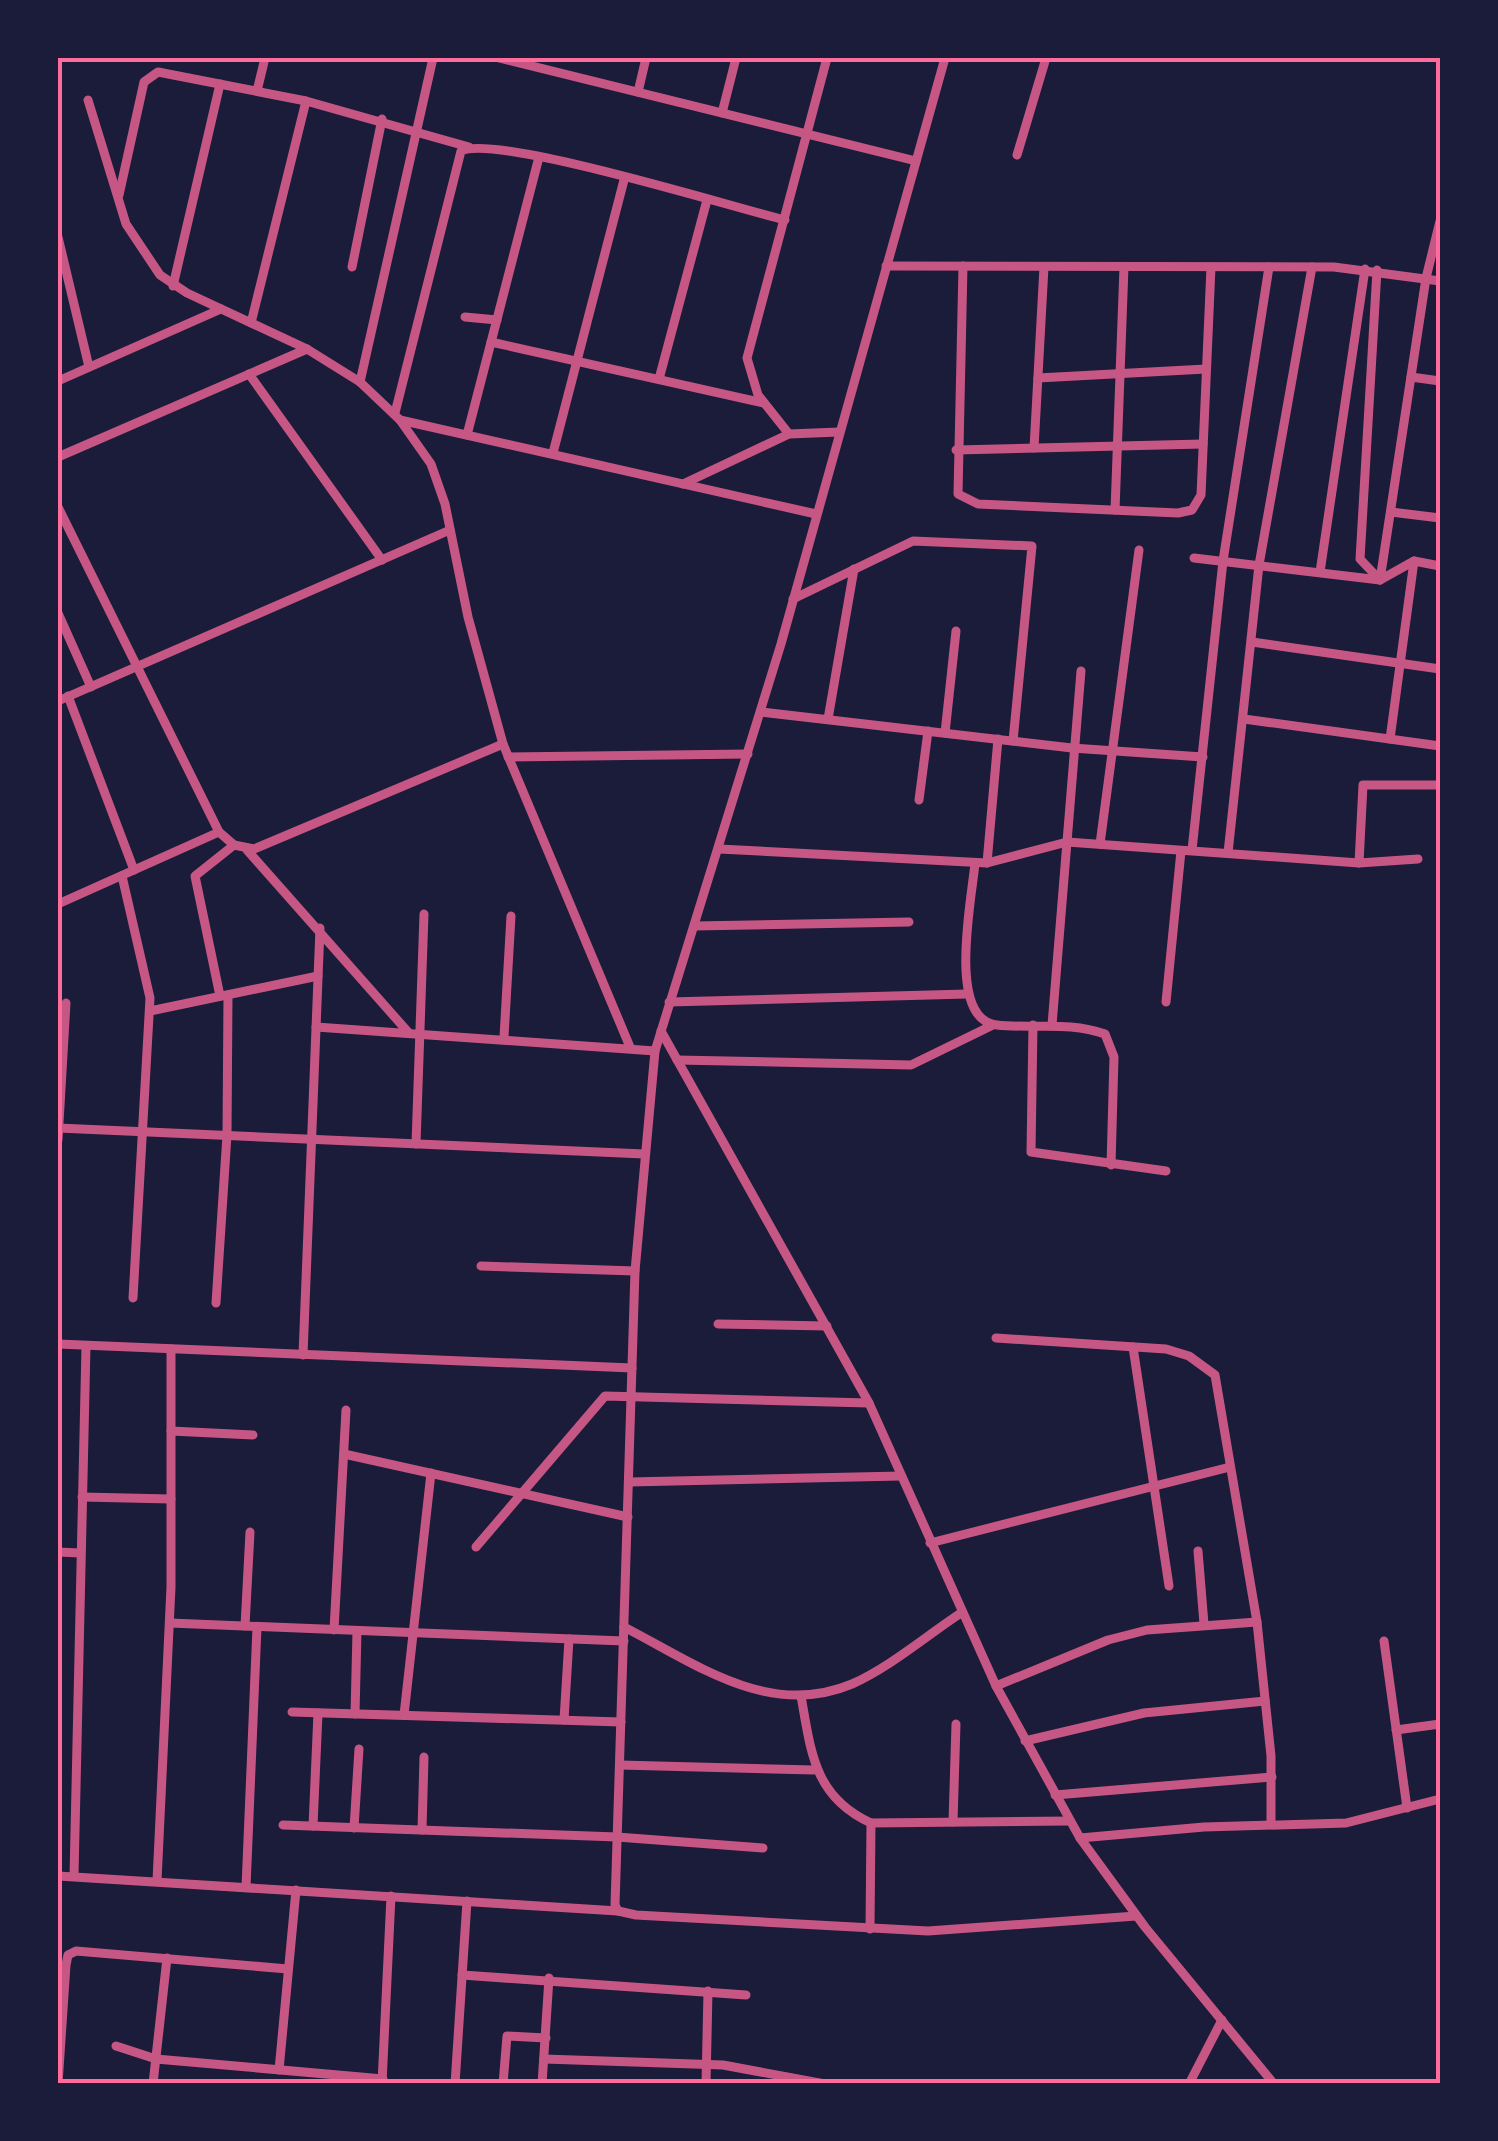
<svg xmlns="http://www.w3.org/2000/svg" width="1498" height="2141" viewBox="0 0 1498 2141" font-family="'Space Grotesk',sans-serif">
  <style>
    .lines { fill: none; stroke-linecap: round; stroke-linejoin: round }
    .minor { stroke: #c65784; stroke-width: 9 }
    .neatline { fill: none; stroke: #ff6b9d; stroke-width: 4 }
  </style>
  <rect width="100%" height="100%" fill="#1b1b3a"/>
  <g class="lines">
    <g class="minor">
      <polyline points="499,58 916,161"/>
      <polyline points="945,58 781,644 655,1051 635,1271 615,1905 618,1911 636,1915 928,1931 1136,1916"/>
      <polyline points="257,91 265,58"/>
      <polyline points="638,92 646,58"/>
      <polyline points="88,100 126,224 160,275 187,293 307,349 360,382 400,420 431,464 445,504 468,617 503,744 630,1047"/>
      <polyline points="722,113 736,58"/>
      <polyline points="1017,155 1046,58"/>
      <polyline points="119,195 144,82 158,72 306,101 469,147"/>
      <polyline points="58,237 89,367"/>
      <polyline points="886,266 1334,267 1440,281"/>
      <polyline points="963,266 958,494 978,504 1178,513 1192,510 1201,495 1211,267"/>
      <polyline points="352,267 382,119"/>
      <polyline points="1377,270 1360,559 1380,580"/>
      <polyline points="173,286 220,84"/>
      <polyline points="465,317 497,320"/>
      <polyline points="251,323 306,101"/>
      <polyline points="491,342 764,403"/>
      <polyline points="249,374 382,560"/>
      <polyline points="1411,377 1440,381"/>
      <polyline points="1038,378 1206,369"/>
      <polyline points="659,379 707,200"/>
      <polyline points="58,381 221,309"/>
      <polyline points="360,382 433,58"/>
      <path d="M 395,413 L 461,151 C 497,134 732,207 785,220"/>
      <polyline points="400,420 816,514"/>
      <polyline points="789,434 758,395 747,358 827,58"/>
      <polyline points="467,435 539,157"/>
      <polyline points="1034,448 1044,267"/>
      <polyline points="956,450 1203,444"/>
      <polyline points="553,453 624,180"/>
      <polyline points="58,457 307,349"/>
      <polyline points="683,484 789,434 839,432"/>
      <polyline points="58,507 219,832 234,845 254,849 503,744"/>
      <polyline points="1115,510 1124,267"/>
      <polyline points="1391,512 1440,518"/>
      <polyline points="1194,558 1380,580 1414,561 1440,566"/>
      <polyline points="1320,572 1365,269"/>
      <polyline points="1380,580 1426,278 1440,221"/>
      <polyline points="793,599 913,541 1032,546 1013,741"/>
      <polyline points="58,613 91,687"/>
      <polyline points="1252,642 1440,669"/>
      <polyline points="68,696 134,870"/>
      <polyline points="58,701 450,530"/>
      <polyline points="761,712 1072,748 1203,757"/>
      <polyline points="828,719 854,569"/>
      <polyline points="1244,719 1440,746"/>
      <polyline points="945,733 956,631"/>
      <polyline points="1390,739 1414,561"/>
      <polyline points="508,757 748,754"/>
      <polyline points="919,800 928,731"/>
      <polyline points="1100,844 1139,550"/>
      <polyline points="719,849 987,863 1067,842 1359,863 1418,859"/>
      <polyline points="247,850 408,1032"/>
      <polyline points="1192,850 1223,561 1269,267"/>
      <polyline points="1228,853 1259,565 1312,267"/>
      <path d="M 975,863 C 972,898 946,1020 997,1025 C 1034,1029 1069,1021 1105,1034 L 1114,1057 L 1111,1165"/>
      <polyline points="987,863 998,739"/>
      <polyline points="1359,863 1363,785 1440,785"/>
      <polyline points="122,876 150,998 133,1298"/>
      <polyline points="58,904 219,832"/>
      <polyline points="694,926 909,922"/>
      <polyline points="220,996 195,876 234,845"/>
      <polyline points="669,1002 967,994"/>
      <polyline points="1166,1002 1181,851"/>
      <polyline points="150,1011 318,976"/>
      <polyline points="1033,1025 1031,1152 1166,1171"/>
      <polyline points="1052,1025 1081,671"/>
      <polyline points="316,1027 655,1051"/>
      <polyline points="661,1031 869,1403 996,1686 1080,1838 1145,1927 1274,2084"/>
      <polyline points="504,1037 511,916"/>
      <polyline points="677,1060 911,1065 993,1025"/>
      <polyline points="58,1128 644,1154"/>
      <polyline points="58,1140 66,1003"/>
      <polyline points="416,1144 424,914"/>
      <polyline points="481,1266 635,1271"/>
      <polyline points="216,1303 227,1135 228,995"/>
      <polyline points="718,1324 827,1326"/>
      <polyline points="996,1338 1166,1349 1189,1356 1215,1375 1257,1622 1271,1756 1271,1824"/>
      <polyline points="58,1344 632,1368"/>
      <polyline points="1133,1347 1169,1586"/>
      <polyline points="303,1355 320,928"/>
      <polyline points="171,1431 253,1435"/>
      <polyline points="344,1454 628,1517"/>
      <polyline points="629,1482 901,1476"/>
      <polyline points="82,1497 171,1499"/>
      <polyline points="930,1543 1230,1467"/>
      <polyline points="476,1547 605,1396 869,1403"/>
      <polyline points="1198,1551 1204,1624"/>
      <polyline points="58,1552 80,1553"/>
      <polyline points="170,1623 624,1641"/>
      <polyline points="245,1626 250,1532"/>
      <path d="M 624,1627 C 696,1664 769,1719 852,1684 C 890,1667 926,1636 961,1613"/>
      <polyline points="334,1630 346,1410"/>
      <polyline points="1384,1641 1407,1808"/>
      <polyline points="996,1686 1108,1640 1147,1630 1257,1622"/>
      <path d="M 801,1696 C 811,1752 814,1797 871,1823 L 1070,1821"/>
      <polyline points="292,1712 621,1722"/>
      <polyline points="355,1714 357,1631"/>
      <polyline points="404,1715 431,1473"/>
      <polyline points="564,1720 569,1639"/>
      <polyline points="1396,1730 1440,1724"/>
      <polyline points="1025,1741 1144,1713 1265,1701"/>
      <polyline points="620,1765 814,1770"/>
      <polyline points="1055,1795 1272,1777"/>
      <polyline points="953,1822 956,1724"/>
      <polyline points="283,1825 617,1837 763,1848"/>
      <polyline points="313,1826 318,1713"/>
      <polyline points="354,1828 359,1749"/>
      <polyline points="422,1830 424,1757"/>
      <polyline points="1080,1838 1204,1827 1346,1823 1440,1799"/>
      <polyline points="58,1876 618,1911"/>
      <polyline points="74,1876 86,1346"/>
      <polyline points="157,1881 171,1587 171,1349"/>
      <polyline points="246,1887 257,1627"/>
      <polyline points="870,1929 871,1823"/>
      <polyline points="462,1975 746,1995"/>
      <polyline points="116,2046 156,2059 383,2079"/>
      <polyline points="544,2059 723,2065 825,2084"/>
      <polyline points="279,2070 296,1890"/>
      <polyline points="382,2083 391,1896"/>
      <polyline points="58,2084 66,1965 68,1955 76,1951 288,1969"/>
      <polyline points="153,2084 167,1958"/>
      <polyline points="455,2084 467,1901"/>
      <polyline points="503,2084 507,2036 546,2038"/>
      <polyline points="542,2084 549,1978"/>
      <polyline points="706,2084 708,1991"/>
      <polyline points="1189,2084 1222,2020"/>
    </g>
  </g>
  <rect width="1498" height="2141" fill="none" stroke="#1b1b3a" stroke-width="120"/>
  <rect x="60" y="60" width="1378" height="2021" class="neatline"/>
</svg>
